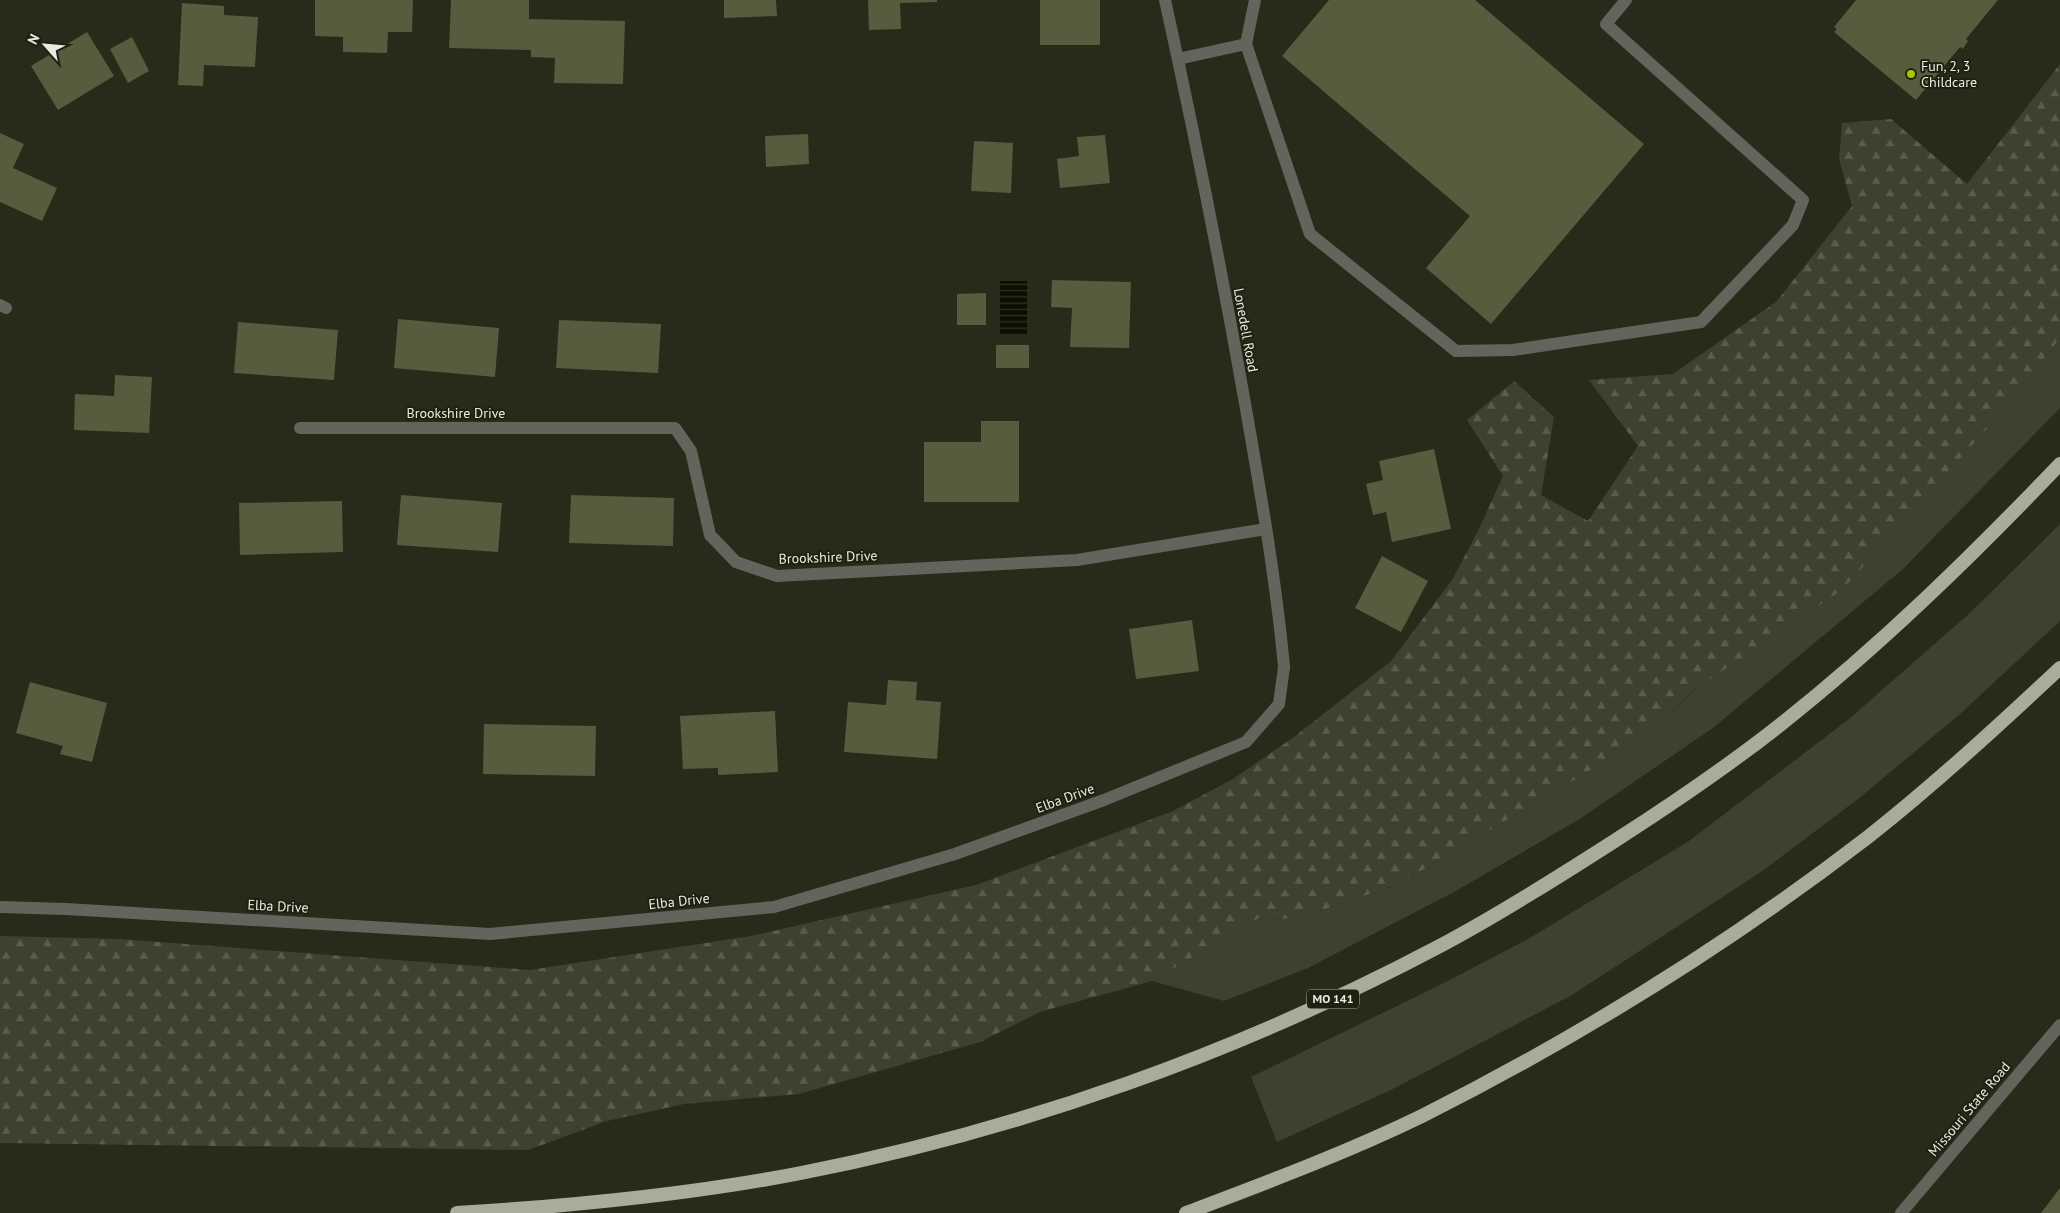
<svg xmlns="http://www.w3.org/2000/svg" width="2060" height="1213" viewBox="0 0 2060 1213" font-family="'PT Sans',sans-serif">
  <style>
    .green { fill: #3d412f }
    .forest { fill: url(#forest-firs) }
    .water { fill: url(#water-rules) }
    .building { fill: #565c3d }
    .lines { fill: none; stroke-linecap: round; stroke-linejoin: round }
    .service { stroke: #63655c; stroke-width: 12 }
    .minor { stroke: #63655c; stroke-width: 12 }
    .tertiary { stroke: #63655c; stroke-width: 12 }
    .trunk { stroke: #a8ad99; stroke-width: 14 }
    .poi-dot { fill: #afc504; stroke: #1e2110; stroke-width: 2 }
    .labels { text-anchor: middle; stroke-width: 4; stroke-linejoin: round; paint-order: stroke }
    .shield { fill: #1e2110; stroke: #abaea2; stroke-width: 1 }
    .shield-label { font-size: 12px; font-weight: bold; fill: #e8ebe0 }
    .poi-label { font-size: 14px; fill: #e8ebe0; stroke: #1e2110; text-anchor: start }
    .street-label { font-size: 14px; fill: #e8ebe0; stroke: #1e2110 }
  </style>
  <defs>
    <pattern id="forest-firs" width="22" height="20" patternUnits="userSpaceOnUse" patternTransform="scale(1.25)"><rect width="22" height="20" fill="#3d412f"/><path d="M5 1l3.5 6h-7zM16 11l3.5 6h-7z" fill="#595d4d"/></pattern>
    <pattern id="water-rules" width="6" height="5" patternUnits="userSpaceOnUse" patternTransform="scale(1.25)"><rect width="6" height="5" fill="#0c0f00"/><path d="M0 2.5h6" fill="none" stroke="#2f3225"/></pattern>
  </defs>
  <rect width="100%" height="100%" fill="#272b19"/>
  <g class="green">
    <polygon points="2060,338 2060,408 1904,568 1713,728 1578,820 1454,892 1308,968 1224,1001 1152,981 1259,918 1296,919 1399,884 1617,755 1662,720 2008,405"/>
    <polygon points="2060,524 2060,621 1959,715 1858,799 1761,872 1572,995 1391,1090 1277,1142 1251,1077 1444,983 1530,938 1689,841 1849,719 1972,611"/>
  </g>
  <polygon class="forest" points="2060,64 2060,338 2008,405 1842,590 1694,690 1662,720 1617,755 1399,884 1296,919 1259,918 1152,981 1040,1012 980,1042 799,1094 684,1104 607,1121 528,1150 0,1143 0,936 119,939 530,970 751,936 976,885 1173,811 1233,779 1294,737 1391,661 1452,580 1478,531 1503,476 1467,420 1514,381 1554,417 1541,495 1588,521 1638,446 1589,380 1673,374 1776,302 1852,206 1839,159 1842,123 1891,119 1967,184"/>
  <rect class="water" x="1000" y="281" width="27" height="53"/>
  <g class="building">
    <polygon points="315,0 413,0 412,32 388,32 387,53 343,52 343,37 315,36"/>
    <polygon points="451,0 529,0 529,19 625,21 623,84 554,83 555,58 531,57 531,50 449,48"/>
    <polygon points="724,0 776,0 777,16 724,18"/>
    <polygon points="868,0 937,0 937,2 900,3 901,29 869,30"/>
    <rect x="1040" y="0" width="60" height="45"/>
    <polygon points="1329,0 1475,0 1644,144 1491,324 1426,268 1470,216 1282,56"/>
    <polygon points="1856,0 1998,0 1966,39 1968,41 1963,49 1960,47 1916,100 1834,32 1837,29 1834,27"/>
    <polygon points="182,3 224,6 224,15 258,17 255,67 204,65 203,86 178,85"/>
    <polygon points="87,32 114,76 58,110 31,66"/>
    <polygon points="132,37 149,71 128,83 110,49"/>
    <polygon points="0,133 24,144 13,168 57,188 42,221 0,202"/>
    <polygon points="808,134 809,164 766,167 765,136"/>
    <polygon points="1105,135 1110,183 1060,188 1057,159 1079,156 1077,137"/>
    <polygon points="974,141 1013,143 1011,193 971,191"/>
    <polygon points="1052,280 1131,282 1129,348 1070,347 1072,308 1051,307"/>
    <polygon points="986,293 986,325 957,325 957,294"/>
    <polygon points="398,319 499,328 495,377 394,368"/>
    <polygon points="559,320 661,324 658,373 556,368"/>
    <polygon points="238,322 338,330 334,380 234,373"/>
    <rect x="996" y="345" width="33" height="23"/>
    <polygon points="115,375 152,377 149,433 74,430 75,394 114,396"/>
    <polygon points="981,421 1019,421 1019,502 924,502 924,442 981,442"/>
    <polygon points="1434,449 1451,529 1392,542 1386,512 1373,515 1366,484 1383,480 1379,461"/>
    <polygon points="401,495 502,503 498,552 397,545"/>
    <polygon points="571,495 674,498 673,546 569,543"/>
    <polygon points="342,501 343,552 240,555 239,503"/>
    <polygon points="1382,556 1428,581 1401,632 1355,608"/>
    <polygon points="1192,620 1199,671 1136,679 1129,629"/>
    <polygon points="888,680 917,682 916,700 941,702 937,759 844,752 848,702 886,705"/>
    <polygon points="30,682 107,703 92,762 60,754 63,746 16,733"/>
    <polygon points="775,711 778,772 718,775 718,768 683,769 680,716"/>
    <polygon points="484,724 596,726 595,776 483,774"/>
    <polygon points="2060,1188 2060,1213 2041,1213"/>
  </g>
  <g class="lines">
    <g class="service">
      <polyline points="1255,0 1246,44 1310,234 1456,351 1513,350 1701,322 1793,225 1803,200 1606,24 1626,0"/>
      <polyline points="1178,59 1246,44"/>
    </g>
    <g class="minor">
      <polyline points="0,305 6,308"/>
      <polyline points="300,428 675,428 691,451 710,535 736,562 777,576 1077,560 1266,529"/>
      <polyline points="0,907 66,909 490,934 774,907 955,854 1104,800 1246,742 1279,704 1284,667"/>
    </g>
    <g class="tertiary">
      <path d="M 1165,0 C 1195,136 1222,272 1246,409 C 1261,495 1276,580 1284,667"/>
      <polyline points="1901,1213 2060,1025"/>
    </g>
    <g class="trunk">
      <path d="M 457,1213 C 572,1206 688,1195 801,1173 C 1021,1130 1237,1053 1436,948 C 1497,916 1557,878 1616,840 C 1672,804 1728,766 1780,725 C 1881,645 1972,556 2060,464"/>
      <path d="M 1186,1213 C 1265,1183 1346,1153 1422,1116 C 1579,1037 1729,944 1868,837 C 1935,784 1998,726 2060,668"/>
    </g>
  </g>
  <circle class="poi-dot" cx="1911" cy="74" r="5"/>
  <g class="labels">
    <rect class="shield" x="1307" y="989.5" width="52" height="19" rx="4"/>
    <g class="shield-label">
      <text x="1333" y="1003">MO 141</text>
    </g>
    <g class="poi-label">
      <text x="1921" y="71">Fun, 2, 3<tspan x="1921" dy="16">Childcare</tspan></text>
    </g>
    <g class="street-label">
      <text transform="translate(1246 330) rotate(80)" y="5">Lonedell Road</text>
      <text x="456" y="418">Brookshire Drive</text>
      <text transform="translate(828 557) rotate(-2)" y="5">Brookshire Drive</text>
      <text transform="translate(1065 798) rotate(-20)" y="5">Elba Drive</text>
      <text transform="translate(679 901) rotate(-6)" y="5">Elba Drive</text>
      <text transform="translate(278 906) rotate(3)" y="5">Elba Drive</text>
      <text transform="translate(1969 1109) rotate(-50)" y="5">Missouri State Road</text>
    </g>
  </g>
  <g transform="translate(45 45) rotate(297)" stroke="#1e2110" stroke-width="4" paint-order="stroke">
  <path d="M0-4L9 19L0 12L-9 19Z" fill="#e8ebe0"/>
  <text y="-8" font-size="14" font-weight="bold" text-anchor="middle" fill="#e8ebe0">N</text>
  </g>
</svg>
